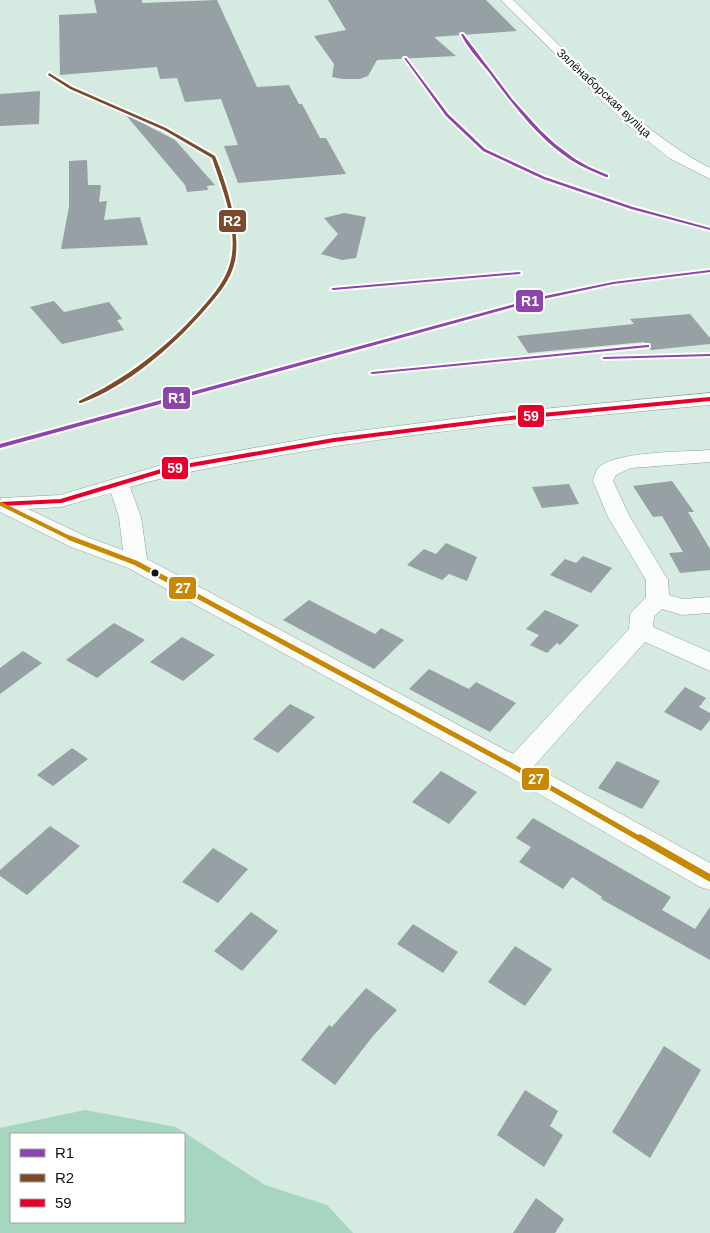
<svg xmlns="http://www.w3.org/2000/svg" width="710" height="1233" viewBox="0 0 710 1233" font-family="Arial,sans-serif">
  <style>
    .forest { fill: #a7d6c0; fill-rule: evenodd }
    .building { fill: #97a0a5 }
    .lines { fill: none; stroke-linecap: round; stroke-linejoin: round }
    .street-casing { stroke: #90a199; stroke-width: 1 }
    .secondary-casing { stroke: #90a199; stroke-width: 1 }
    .street { fill: #f9fcfa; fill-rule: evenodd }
    .secondary { fill: #f9fcfa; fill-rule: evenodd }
    .bus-1-casing { stroke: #fff; stroke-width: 7 }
    .bus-2-far2-casing { stroke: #fff; stroke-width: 7 }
    .bus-2-far1-casing { stroke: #fff; stroke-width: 9 }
    .bus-2-casing { stroke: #fff; stroke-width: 11 }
    .bus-1 { stroke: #e4002b; stroke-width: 4 }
    .bus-2-far2 { stroke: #c78903; stroke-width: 4 }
    .bus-2-far1 { stroke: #c78903; stroke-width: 5 }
    .bus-2 { stroke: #c78903; stroke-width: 7 }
    .rail-1-casing { stroke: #fff; stroke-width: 4 }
    .rail-2-casing { stroke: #fff; stroke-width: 4 }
    .rail-1 { fill: #8e44ad; fill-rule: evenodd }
    .rail-2 { fill: #7a4b2a; fill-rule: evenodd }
    .bus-dot { fill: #07160f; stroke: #fff; stroke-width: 2 }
    .labels { text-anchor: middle; stroke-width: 5; stroke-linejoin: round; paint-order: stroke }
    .far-street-label { font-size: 12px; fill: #07160f; stroke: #fff }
    .line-badge { stroke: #fff; stroke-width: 2 }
    .badge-label { font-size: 14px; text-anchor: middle; font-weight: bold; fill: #fff }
  </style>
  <rect width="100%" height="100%" fill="#d5eae0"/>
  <path class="forest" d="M 85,1110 L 176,1127 L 265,1185 L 327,1205 L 353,1233 L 0,1233 L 0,1128 ZM 11,1134 L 184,1134 L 184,1222 L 11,1222 Z"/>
  <g class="building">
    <polygon points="94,0 142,0 142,3 217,0 257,87 289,85 299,104 302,104 320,138 326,138 346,174 238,183 224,146 238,145 221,99 185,102 177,78 160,79 157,67 60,75 59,15 97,13"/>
    <polygon points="328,0 486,0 517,31 434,37 456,56 377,60 368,76 360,79 342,79 332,77 334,64 314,36 346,30"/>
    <polygon points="40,91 39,124 0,126 0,94"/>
    <polygon points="125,114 175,140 215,185 207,186 208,190 187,192 185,185"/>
    <polygon points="87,160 88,185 101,185 99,202 107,201 104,220 140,217 148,245 61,249 69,207 69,161"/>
    <polygon points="344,213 366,217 356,258 342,260 321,254 338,234 324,218"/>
    <polygon points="54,301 64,312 109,302 122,319 117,320 124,330 62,344 30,307"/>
    <polygon points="690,314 710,338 710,344 651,350 644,342 528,353 517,336 634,324 630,319"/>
    <polygon points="672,481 694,512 688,512 710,549 710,570 680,573 669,553 683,552 662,516 653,517 633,486"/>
    <polygon points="569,484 579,504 542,508 532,487"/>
    <polygon points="446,543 477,557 467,581 449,574 442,580 407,565 424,549 436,554"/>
    <polygon points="583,556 612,568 591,593 550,575 565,559 576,563"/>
    <polygon points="309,600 375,634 381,628 404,640 374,669 283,620"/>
    <polygon points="545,610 579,625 560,645 557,643 547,653 530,645 539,635 526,629"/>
    <polygon points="114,623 145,640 97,678 66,660"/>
    <polygon points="182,637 215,655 183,681 150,662"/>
    <polygon points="23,651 42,663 0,694 0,668"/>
    <polygon points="429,669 469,689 476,682 516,703 490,732 409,689"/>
    <polygon points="685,687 706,698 699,707 710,713 710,720 701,731 664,712"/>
    <polygon points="290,704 315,717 278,753 253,739"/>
    <polygon points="72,748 88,759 53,786 37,775"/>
    <polygon points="617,761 660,781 642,809 598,788"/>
    <polygon points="441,771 477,792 449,824 412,802"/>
    <polygon points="533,818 671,897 662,910 695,929 710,907 710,960 601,899 602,897 572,877 563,889 519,862 531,847 516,838"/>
    <polygon points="50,826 80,846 27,895 0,876 0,870"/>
    <polygon points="213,848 248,869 218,903 182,882"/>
    <polygon points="251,912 278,931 242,971 214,951"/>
    <polygon points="413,924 458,952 443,973 397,944"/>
    <polygon points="515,946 552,969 525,1006 488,982"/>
    <polygon points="366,988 397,1010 373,1036 335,1085 301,1060 329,1025 332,1027"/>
    <polygon points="664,1046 701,1070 650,1158 612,1132"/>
    <polygon points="525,1090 558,1111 550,1126 563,1135 544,1167 497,1135"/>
    <polygon points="536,1198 564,1219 555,1233 513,1233"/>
  </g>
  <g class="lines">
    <g class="street-casing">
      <path id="street" d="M 710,393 L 710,405 C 567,418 423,430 282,455 C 231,464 180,472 130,487 L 141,517 L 147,559 L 513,754 L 629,629 L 630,614 L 646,597 L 646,580 L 608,517 L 593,481 C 594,477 596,470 599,467 C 618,451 684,452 710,450 L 710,462 L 631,468 L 616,475 L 613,481 L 630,517 L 668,580 L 669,595 L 683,599 L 710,597 L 710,613 L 682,615 L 662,609 L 654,616 L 653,627 L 710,652 L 710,671 L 645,642 L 534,766 L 710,863 L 710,890 L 700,887 L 506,775 L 128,568 L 71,547 L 0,512 L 1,498 L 60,495 L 168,463 L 334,434 L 501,413 ZM 111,493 L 119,517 L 123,550 L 87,537 L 28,509 L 61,507 Z"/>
    </g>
    <g class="secondary-casing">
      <path id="secondary" d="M 501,0 L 513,0 C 575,59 634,128 710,168 L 710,179 L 669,158 L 623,121 Z"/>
    </g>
    <use href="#street" class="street"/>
    <use href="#secondary" class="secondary"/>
    <g class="bus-1-casing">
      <polyline id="bus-1" points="0,504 61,501 168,469 334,440 501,419 710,399"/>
    </g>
    <g class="bus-2-far2-casing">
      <polyline id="bus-2-far2" points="1,504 72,539"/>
    </g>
    <g class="bus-2-far1-casing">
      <polyline id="bus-2-far1" points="70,538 136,563 516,768 642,840"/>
    </g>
    <g class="bus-2-casing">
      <polyline id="bus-2" points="640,838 710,878"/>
    </g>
    <use href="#bus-1" class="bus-1"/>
    <use href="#bus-2-far2" class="bus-2-far2"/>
    <use href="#bus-2-far1" class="bus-2-far1"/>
    <use href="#bus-2" class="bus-2"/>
    <g class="rail-1-casing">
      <g id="rail-1">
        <path d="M 461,34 L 463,34 L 512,99 L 540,130 L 555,144 L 575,159 L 589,167 L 608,175 L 608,177 L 606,177 C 594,172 582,167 571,160 C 538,139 511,102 488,71 C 479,60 466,46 461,34 Z"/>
        <polygon points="404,58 406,58 448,114 485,149 545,177 633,207 710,228 710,230 631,209 543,179 483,151 446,116"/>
        <polygon points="710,270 710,272 613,284 543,299 0,448 0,444 540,297 613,282"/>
        <polygon points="519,272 521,273 520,274 333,290 331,289 333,288"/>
        <polygon points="647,345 649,345 649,347 372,374 370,373 372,372"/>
        <polygon points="710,354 710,356 604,359 602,358 604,357"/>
      </g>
    </g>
    <g class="rail-2-casing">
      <path id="rail-2" d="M 49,73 L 72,87 L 166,128 L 215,156 C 227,185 241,230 235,261 C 231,281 216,297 203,312 C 171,348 126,387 81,403 L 79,403 L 79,401 C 127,378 165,349 200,310 C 215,293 229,277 232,254 C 236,221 222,188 212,158 L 164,130 L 70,89 L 48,75 Z"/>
    </g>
    <use href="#rail-1" class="rail-1"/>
    <use href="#rail-2" class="rail-2"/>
  </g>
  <circle class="bus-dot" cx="155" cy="573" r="4.5"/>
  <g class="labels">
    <g class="far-street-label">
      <text transform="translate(604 93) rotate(43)" y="4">Зялёнаборская вуліца</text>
    </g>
  </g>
  <g class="line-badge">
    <rect x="218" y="209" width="29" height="24" rx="5" fill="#7a4b2a"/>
    <rect x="515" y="289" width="29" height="24" rx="5" fill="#8e44ad"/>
    <rect x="162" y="386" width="29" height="24" rx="5" fill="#8e44ad"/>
    <rect x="517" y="404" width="28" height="24" rx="5" fill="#e4002b"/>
    <rect x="161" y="456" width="28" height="24" rx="5" fill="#e4002b"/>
    <rect x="168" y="576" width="29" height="24" rx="5" fill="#c78903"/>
    <rect x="521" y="767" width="29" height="24" rx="5" fill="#c78903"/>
  </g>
  <g class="badge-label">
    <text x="232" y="226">R2</text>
    <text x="530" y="306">R1</text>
    <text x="177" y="403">R1</text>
    <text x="531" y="421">59</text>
    <text x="175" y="473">59</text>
    <text x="183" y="593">27</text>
    <text x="536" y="784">27</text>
  </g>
  <rect x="10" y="1133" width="175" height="90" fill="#ffffff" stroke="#9ca29f"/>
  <rect x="20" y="1149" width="25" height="8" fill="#8e44ad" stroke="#9ca29f"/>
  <text x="55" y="1158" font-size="15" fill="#07160f">R1</text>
  <rect x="20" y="1174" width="25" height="8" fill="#7a4b2a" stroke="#9ca29f"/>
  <text x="55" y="1183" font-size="15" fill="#07160f">R2</text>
  <rect x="20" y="1199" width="25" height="8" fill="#e4002b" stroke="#9ca29f"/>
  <text x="55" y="1208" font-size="15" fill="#07160f">59</text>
</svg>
